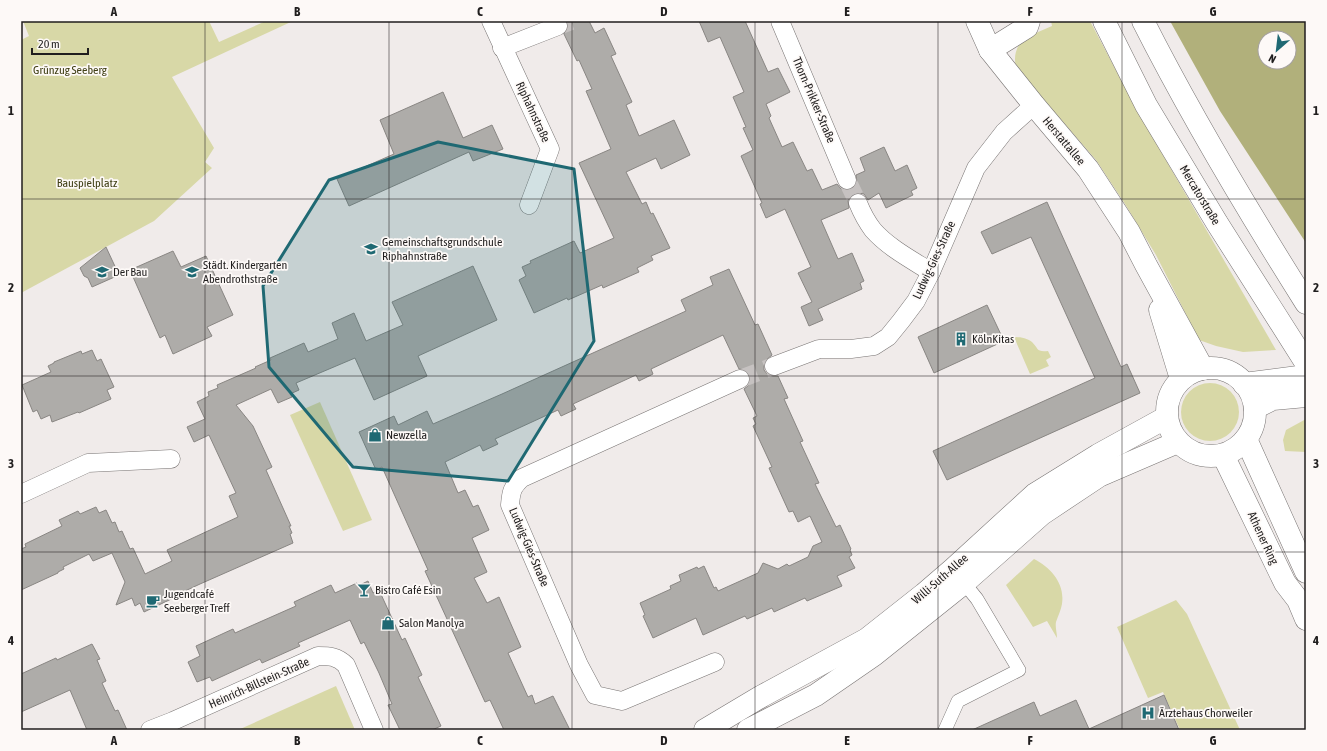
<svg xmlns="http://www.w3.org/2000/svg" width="1327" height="751" viewBox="0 0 1327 751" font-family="'Asap Condensed',sans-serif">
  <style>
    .green { fill: #d8d8a7 }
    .forest { fill: #b1b07b; fill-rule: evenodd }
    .building { fill: #aeaca9; stroke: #898683 }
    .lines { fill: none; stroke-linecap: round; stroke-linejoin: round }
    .minor-tunnel { stroke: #c6c2c1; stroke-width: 18; stroke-dasharray: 18 9; stroke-linecap: butt }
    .pedestrian-casing { stroke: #787473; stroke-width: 14 }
    .minor-casing { stroke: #787473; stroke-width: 19 }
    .tertiary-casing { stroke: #787473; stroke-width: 23 }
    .secondary-casing { stroke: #787473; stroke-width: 23 }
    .trunk-casing { stroke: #787473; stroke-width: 23 }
    .pedestrian { stroke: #fff; stroke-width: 13 }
    .minor { stroke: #fff; stroke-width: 18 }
    .tertiary { stroke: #fff; stroke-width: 22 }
    .secondary { stroke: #fff; stroke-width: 22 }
    .trunk { stroke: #fff; stroke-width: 22 }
    .marked { fill: #1f6973; fill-opacity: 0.2; stroke: #1f6973; stroke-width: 3; stroke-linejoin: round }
    .grid { fill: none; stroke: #201e1e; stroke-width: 1; stroke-opacity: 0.55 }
    .labels { text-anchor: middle; stroke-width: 3.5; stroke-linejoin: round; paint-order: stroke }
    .park-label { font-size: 12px; fill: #414016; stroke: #fdf9f7 }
    .street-label { font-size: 12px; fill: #201e1e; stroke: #fdf9f7 }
    .poi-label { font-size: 12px; fill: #201e1e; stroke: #fdf9f7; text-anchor: start }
    .neatline { fill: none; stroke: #201e1e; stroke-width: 1.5 }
    .grid-label { font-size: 13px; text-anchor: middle; font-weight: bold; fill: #201e1e }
  </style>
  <rect width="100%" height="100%" fill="#f0ebea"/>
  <g class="green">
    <polygon points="23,21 209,21 219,42 266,21 293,21 172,77 214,148 205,162 212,168 154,221 21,293 21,40 29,36"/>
    <path d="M 1051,21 L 1090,21 L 1138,112 L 1276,350 L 1243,352 L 1216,346 L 1199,340 L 1156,255 L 1125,204 L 1096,160 L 1016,68 C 1010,40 1032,35 1052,26 Z"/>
    <path d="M 1014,337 C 1020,337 1027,338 1032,342 C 1039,349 1036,352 1048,351 L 1051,357 L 1046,360 L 1049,366 L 1030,374 Z"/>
    <circle cx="1210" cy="412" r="29"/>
    <polygon points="320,402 372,520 343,531 290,415"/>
    <polygon points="1306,419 1306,452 1285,451 1283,440 1286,430"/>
    <path d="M 1034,559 C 1051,568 1065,583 1062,604 C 1061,610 1058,616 1056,622 C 1055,627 1057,633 1057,638 L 1047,621 L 1033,627 L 1006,585 Z"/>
    <polygon points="1176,600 1187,614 1240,730 1180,730 1163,692 1148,698 1117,627"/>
    <polygon points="336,686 355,730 238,730"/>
  </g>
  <path class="forest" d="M 1170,21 L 1306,21 L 1306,243 L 1220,111 ZM 1265,38 L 1289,38 L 1289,62 L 1265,62 Z"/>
  <g class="building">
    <polygon points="567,21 589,21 595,33 604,28 616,54 611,56 632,102 626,105 639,136 674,120 690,155 661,169 656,158 626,172 642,204 646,202 651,214 653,213 670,248 651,256 653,260 637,268 639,272 603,288 602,285 568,300 567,298 534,313 519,280 526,276 522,267 531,263 530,261 574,241 580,253 614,238 579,163 611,149 586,91 592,89 579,60 577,61 564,34 568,28"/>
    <polygon points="699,21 745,21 768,72 778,68 790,92 766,104 771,116 769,118 782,147 793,142 807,171 812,169 822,190 837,184 841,189 846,190 851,189 856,186 857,182 856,175 865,171 860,158 884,147 895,171 907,165 917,188 911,191 913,195 886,208 879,193 868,200 864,194 859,193 854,193 850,196 848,201 849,208 821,220 838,259 852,253 864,281 860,283 862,289 818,309 823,320 809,326 801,307 812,302 798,273 811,267 785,209 766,218 760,204 762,203 741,156 753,150 743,128 746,127 733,97 744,92 720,37 708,42"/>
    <polygon points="443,92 463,138 492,125 503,149 473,161 469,152 349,206 337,179 394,154 380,120"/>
    <polygon points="1047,202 1121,367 1127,364 1140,393 947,480 933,451 1095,378 1031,237 992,254 981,232"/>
    <polygon points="106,247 119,275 92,287 88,278 84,276 80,268"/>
    <polygon points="173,251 181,267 206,256 233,315 207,327 212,336 173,354 165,335 160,338 130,270"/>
    <polygon points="473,266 497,320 418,356 427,376 374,400 355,358 296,383 299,390 290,394 292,397 278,403 271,389 236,405 253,426 272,467 266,470 291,526 289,526 292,533 290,534 293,543 200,584 185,591 186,592 144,612 140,603 135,606 132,598 116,605 125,582 112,553 93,561 89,554 63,567 64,569 58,572 58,573 21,590 21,549 26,547 25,544 62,526 59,520 78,511 80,514 96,507 99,513 106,510 112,523 115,522 119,532 122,531 130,549 133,548 145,574 172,561 167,550 238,517 229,496 236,493 209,435 194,442 187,427 205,419 197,402 209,396 208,392 218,388 217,385 256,368 255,367 271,360 270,358 304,343 308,352 338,339 332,323 354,313 366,341 403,325 392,302"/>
    <polygon points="729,269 755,325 758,324 772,355 766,360 764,365 764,370 767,374 772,376 778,376 788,398 784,399 803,441 800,442 819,483 815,484 836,527 840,525 851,549 850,550 852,555 849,557 855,568 837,576 842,586 807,601 805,598 774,612 772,608 747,619 745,616 703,635 696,618 653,638 643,616 645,615 640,603 671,589 670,586 681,581 679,575 697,567 698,569 704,566 714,588 716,587 718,591 758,573 763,563 778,569 787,564 789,566 808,557 813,546 822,542 810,516 798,522 793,511 789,512 769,468 772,467 753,426 756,424 753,418 757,416 744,389 749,385 750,380 750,375 746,370 739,369 723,335 651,369 653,374 639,381 636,375 573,404 576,409 561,416 558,410 495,439 498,444 483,451 480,445 445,462 458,493 465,490 473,507 478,505 489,530 472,538 487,572 474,578 487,603 499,597 521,647 508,653 528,697 532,695 535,704 553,696 570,730 504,730 490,700 485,702 425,571 428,570 382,467 376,470 359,432 394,416 398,425 427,411 433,424 502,394 686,311 681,300 713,285 710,277"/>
    <polygon points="987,305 1004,341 934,373 918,337"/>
    <polygon points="92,350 97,361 101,359 114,387 107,390 111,399 79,413 78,412 52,422 50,415 41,419 37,410 33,412 22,385 51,372 48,366 54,363 54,362 81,351 82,354"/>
    <polygon points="368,581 373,593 379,590 402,640 405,638 422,675 418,677 441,726 432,730 400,730 388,705 392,704 379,673 364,642 361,644 350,620 298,643 300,646 262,663 260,659 212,681 210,677 197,682 188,662 200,656 196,646 233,629 235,633 296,606 294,602 331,585 335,593 357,583 358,586"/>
    <polygon points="92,644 100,659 97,660 106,681 102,683 115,711 118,710 127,730 87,730 70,690 21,712 21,674 56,658 57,660"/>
    <polygon points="1164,695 1179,730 972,730 1034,702 1040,716 1076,700 1089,729"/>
  </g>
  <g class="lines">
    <g class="minor-tunnel">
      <polyline points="558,26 571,21"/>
      <polyline points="847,180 858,203"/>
      <polyline points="740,379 774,366"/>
    </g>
    <g class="pedestrian-casing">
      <polyline id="pedestrian" points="945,730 958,701 1019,670 977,599 960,578"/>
    </g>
    <g class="minor-casing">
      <g id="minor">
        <polyline points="491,21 550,149 529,205"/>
        <polyline points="780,21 847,180"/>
        <polyline points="502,48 558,26"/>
        <path d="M 858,203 C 862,213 867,222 873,230 C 889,248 912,260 931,272"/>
        <polyline points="774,366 819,349 851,349 874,346 888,337 901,321 916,301 931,272 976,168 1004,132 1034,105"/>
        <polyline points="21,494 88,463 171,459"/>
        <path d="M 715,662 L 622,701 L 595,695 L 579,665 L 510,505 C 511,492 512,487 522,478 L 740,379"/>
        <path d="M 150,730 L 173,721 L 318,656 C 329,656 337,656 346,665 L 374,730"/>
      </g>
    </g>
    <g class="tertiary-casing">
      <g id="tertiary">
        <polyline points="977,21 990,50 1034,105 1088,169 1129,232 1146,265 1203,369"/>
        <polyline points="1160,310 1181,379"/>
        <circle cx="1211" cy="412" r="44"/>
        <polyline points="1246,439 1306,572"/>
        <polyline points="1223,455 1285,583 1298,600 1306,619"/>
        <polyline points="705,730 762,696 867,639 924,594 953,569 1035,494 1098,455 1167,417"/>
        <polyline points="748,730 816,695 874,655 964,583 1042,514 1099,476 1178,442"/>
      </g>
    </g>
    <g class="secondary-casing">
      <g id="secondary">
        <polyline points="1104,21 1146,105 1217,223 1306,363"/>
        <path d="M 1143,21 C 1192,118 1248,211 1306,303"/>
        <polyline points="990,50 1027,27 1029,21"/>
      </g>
    </g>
    <g class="trunk-casing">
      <g id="trunk">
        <polyline points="1244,384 1306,376"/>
        <polyline points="1255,408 1273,399 1306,396"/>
      </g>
    </g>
    <use href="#pedestrian" class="pedestrian"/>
    <use href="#minor" class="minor"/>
    <use href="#tertiary" class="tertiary"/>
    <use href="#secondary" class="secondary"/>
    <use href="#trunk" class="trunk"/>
  </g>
  <path class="marked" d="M 438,142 L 574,169 L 594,341 L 508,481 L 353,467 L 269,367 L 263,286 L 329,180 Z"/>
  <path class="grid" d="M 205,21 L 205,730M 389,21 L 389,730M 572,21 L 572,730M 755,21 L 755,730M 938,21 L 938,730M 1122,21 L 1122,730M 21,199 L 1306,199M 21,376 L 1306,376M 21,552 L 1306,552"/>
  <defs>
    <g id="school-bare" transform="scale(1.08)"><path d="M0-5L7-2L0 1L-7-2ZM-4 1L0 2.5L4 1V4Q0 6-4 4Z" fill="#1f6973" stroke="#fdf9f7" stroke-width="2.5" paint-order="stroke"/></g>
    <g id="building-bare" transform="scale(1.08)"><path d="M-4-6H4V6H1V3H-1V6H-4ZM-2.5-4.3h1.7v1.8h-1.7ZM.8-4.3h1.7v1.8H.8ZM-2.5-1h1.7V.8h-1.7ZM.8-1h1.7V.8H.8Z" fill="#1f6973" stroke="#fdf9f7" stroke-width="2.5" paint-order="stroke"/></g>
    <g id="shop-bare" transform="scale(1.08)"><path d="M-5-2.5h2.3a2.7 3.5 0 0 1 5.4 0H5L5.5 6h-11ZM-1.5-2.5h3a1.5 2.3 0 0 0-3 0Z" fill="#1f6973" stroke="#fdf9f7" stroke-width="2.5" paint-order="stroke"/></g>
    <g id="bar-bare" transform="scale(1.08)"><path d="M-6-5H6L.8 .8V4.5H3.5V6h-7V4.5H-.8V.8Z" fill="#1f6973" stroke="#fdf9f7" stroke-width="2.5" paint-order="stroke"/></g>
    <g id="cafe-bare" transform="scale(1.08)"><path d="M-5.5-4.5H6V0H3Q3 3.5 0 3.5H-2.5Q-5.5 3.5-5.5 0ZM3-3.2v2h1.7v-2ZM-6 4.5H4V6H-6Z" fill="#1f6973" stroke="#fdf9f7" stroke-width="2.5" paint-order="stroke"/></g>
    <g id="hospital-bare" transform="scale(1.08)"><path d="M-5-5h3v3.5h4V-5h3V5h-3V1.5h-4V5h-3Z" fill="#1f6973" stroke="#fdf9f7" stroke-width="2.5" paint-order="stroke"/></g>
  </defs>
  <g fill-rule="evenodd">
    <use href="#school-bare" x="371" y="249"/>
    <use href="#school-bare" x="102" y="272"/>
    <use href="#school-bare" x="192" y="272"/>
    <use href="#building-bare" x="961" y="339"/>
    <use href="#shop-bare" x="375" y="435"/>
    <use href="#bar-bare" x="364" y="590"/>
    <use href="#cafe-bare" x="153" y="601"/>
    <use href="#shop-bare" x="388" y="623"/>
    <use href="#hospital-bare" x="1148" y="713"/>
  </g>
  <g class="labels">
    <g class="park-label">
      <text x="70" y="74">Grünzug Seeberg</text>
      <text x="87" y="187">Bauspielplatz</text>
    </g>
    <g class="street-label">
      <text transform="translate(814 100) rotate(67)" y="4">Thorn-Prikker-Straße</text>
      <text transform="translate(533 112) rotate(65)" y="4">Riphahnstraße</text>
      <text transform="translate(1064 141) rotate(50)" y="4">Herstattallee</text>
      <text transform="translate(1200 195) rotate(59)" y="4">Mercatorstraße</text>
      <text transform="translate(934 260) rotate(-65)" y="4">Ludwig-Gies-Straße</text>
      <text transform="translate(1263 538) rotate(65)" y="4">Athener Ring</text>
      <text transform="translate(529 547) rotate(67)" y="4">Ludwig-Gies-Straße</text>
      <text transform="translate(940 579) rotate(-41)" y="4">Willi-Suth-Allee</text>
      <text transform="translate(259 683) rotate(-24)" y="4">Heinrich-Billstein-Straße</text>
    </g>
    <g class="poi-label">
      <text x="382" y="246">Gemeinschaftsgrundschule<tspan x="382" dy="14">Riphahnstraße</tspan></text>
      <text x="203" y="269">Städt. Kindergarten<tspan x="203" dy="14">Abendrothstraße</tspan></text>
      <text x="113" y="276">Der Bau</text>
      <text x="972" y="343">KölnKitas</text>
      <text x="386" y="439">Newzella</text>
      <text x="375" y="594">Bistro Café Esin</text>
      <text x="164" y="598">Jugendcafé<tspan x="164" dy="14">Seeberger Treff</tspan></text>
      <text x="399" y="627">Salon Manolya</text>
      <text x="1159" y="717">Ärztehaus Chorweiler</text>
    </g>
  </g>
  <rect width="1327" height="751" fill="none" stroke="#fdf9f7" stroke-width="44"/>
  <g transform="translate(1277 50) rotate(208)"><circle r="19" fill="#fdf9f7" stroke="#a5a1a0"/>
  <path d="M0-3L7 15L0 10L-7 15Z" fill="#1f6973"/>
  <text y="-6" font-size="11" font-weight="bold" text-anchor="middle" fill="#201e1e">N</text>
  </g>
  <path d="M32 48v6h56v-6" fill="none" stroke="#201e1e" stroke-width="2"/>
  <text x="38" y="48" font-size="12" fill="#201e1e" stroke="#fdf9f7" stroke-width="3" paint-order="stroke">20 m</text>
  <rect x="22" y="22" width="1283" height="707" class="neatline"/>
  <g class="grid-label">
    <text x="114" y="16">A</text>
    <text x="297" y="16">B</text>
    <text x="480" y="16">C</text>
    <text x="664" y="16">D</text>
    <text x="847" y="16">E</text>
    <text x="1030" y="16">F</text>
    <text x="1213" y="16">G</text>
    <text x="11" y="115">1</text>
    <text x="1316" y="115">1</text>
    <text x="11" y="292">2</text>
    <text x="1316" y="292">2</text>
    <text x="11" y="468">3</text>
    <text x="1316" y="468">3</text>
    <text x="11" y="645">4</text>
    <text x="1316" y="645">4</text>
    <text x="114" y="745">A</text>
    <text x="297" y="745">B</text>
    <text x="480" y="745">C</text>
    <text x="664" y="745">D</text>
    <text x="847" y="745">E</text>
    <text x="1030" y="745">F</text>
    <text x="1213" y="745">G</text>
  </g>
</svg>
